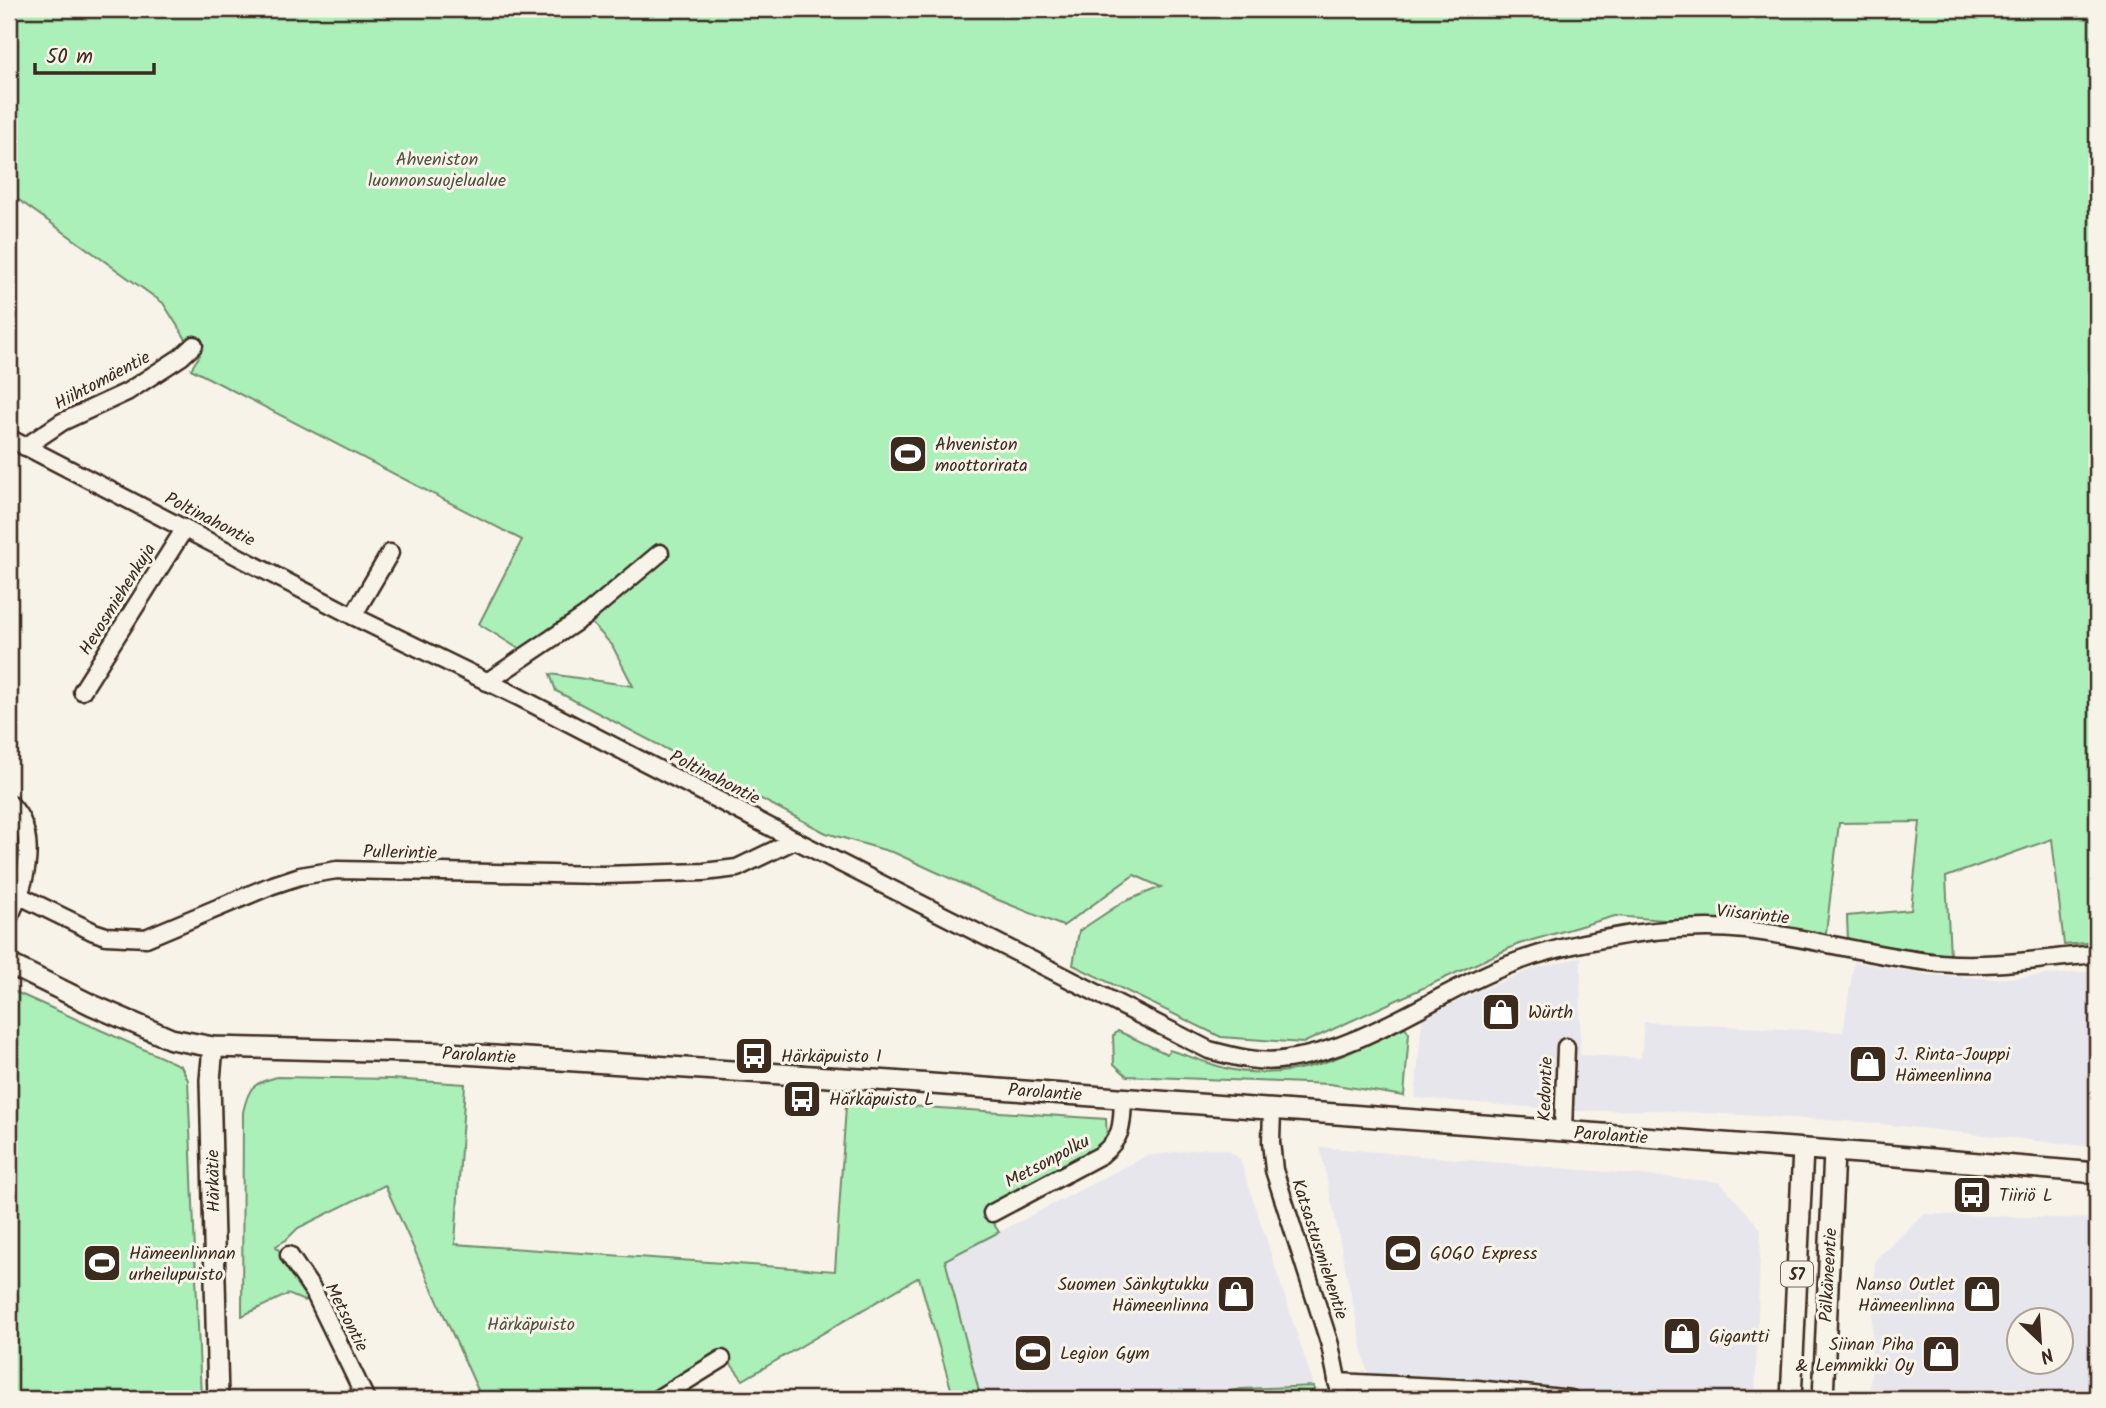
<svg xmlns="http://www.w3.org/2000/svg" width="2106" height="1408" viewBox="0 0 2106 1408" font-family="Kalam,sans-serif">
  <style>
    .built { fill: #e7e6ed; fill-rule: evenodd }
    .green { fill: #abefb9; stroke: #738c6c; stroke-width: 2 }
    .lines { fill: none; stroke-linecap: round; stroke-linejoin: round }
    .minor-casing { stroke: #3b2a1e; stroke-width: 21 }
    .major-casing { stroke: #3b2a1e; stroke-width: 24 }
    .minor { stroke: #f7f3e8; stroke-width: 16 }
    .major { stroke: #f7f3e8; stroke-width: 19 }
    .labels { text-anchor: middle; stroke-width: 6; stroke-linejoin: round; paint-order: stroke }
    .shield { fill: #f7f3e8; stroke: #73665b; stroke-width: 2 }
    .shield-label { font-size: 16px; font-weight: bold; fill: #3b2a1e }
    .park-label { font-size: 18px; fill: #51513d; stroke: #f7f3e8 }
    .street-label { font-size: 18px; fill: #3b2a1e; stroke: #f7f3e8 }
    .poi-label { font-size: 18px; fill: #3b2a1e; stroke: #f7f3e8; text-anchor: start }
  </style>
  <rect width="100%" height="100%" fill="#f7f3e8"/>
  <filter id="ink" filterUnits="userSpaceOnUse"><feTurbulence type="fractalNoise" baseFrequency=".0143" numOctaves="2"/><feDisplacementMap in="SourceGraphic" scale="14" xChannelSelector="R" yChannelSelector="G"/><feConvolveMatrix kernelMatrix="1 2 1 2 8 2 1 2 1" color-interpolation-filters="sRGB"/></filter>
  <g filter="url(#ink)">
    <g class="built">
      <polygon points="1581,957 1580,1055 1641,1058 1644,1022 1843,1032 1854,962 1929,975 1995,979 2097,971 2097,1144 2095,1147 1862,1122 1654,1110 1577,1111 1415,1098 1422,1019 1481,990 1533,969"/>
      <polygon points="1320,1147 1720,1182 1761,1229 1755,1399 1373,1399"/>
      <polygon points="1207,1148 1228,1150 1240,1159 1314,1386 1241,1389 1193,1399 981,1399 945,1260 1146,1156"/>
      <path d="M 1924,1214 L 2097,1219 L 2097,1399 L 1870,1399 L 1875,1260 ZM 2018,1320 L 2060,1320 L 2060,1362 L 2018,1362 Z"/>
    </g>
    <g class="green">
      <polygon points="9,9 2097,9 2097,942 2064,945 2052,839 1946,877 1950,955 1848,941 1847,916 1911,910 1920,822 1839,823 1826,933 1615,916 1519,944 1303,1043 1221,1037 1073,965 1079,931 1123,902 1161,887 1134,875 1063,926 993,898 895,853 826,833 556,691 550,674 633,686 612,645 585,616 527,654 479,624 522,540 191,369 200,355 189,344 163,303 9,193"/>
      <polygon points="9,989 181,1066 188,1080 201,1399 9,1399"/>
      <path d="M 1405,1027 L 1409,1033 L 1404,1096 L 1330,1084 L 1127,1076 L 1114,1064 L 1113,1036 L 1118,1031 L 1167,1054 L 1169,1050 C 1194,1057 1222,1070 1247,1072 C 1305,1078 1355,1051 1405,1027 Z"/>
      <path d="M 277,1077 L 391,1079 L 465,1084 L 455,1244 L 835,1271 L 846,1106 L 849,1102 L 1106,1119 L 1107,1139 L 1087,1154 L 984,1209 L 999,1232 L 945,1260 L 981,1399 L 954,1399 L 919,1277 L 743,1380 L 724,1355 L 647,1399 L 482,1399 L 385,1185 L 298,1228 L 286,1240 L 276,1246 L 310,1299 L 304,1301 L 288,1294 L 242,1316 L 243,1112 C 249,1086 252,1084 277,1077 Z"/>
      <polygon points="1314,1386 1313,1399 1193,1399 1241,1389"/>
    </g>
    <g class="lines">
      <g class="minor-casing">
        <g id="minor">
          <path d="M 9,438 L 353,616 L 517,696 L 795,840 L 1209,1050 C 1235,1057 1261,1064 1288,1059 C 1359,1049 1423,1003 1487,974 C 1523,957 1564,946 1603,939 C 1649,930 1699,925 1746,930 C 1811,937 1873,957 1939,963 C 1991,968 2045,958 2097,954"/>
          <polyline points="25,447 62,422 127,392 181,357 194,345"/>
          <polyline points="353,616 390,553"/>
          <polyline points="487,682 585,616 660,553"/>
          <polyline points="82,691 185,528"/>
          <path d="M 9,803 C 40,833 27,883 9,917"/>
          <polyline points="20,896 94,932 106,936 146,938 270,886 300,876 337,870 603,875 704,872 737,868 795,840"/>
          <polyline points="1272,1109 1271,1142 1274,1170 1330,1345 1341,1399"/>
          <polyline points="1563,1131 1566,1047"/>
          <path d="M 992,1213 L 1101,1155 C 1123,1137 1122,1126 1123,1098"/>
          <polyline points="289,1255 314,1292 366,1399"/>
          <polyline points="1337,1382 1477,1389 1571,1399"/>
          <polyline points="657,1399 722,1359"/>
        </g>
      </g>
      <g class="major-casing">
        <g id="major">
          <polyline points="9,964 92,1005 171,1039 213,1047 448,1053 891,1081 1873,1154 2097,1173"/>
          <polyline points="213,1047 210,1080 218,1399"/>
          <polyline points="1791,1399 1803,1149"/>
          <polyline points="1823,1399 1834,1152"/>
        </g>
      </g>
      <use href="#minor" class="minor"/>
      <use href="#major" class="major"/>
    </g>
  </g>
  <defs>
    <g id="stadium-square" transform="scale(2.0125)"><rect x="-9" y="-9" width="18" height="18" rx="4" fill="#3b2a1e" stroke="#f7f3e8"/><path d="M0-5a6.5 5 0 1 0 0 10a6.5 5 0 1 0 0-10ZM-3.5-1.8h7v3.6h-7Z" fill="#fff"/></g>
    <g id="shop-square" transform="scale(2.0125)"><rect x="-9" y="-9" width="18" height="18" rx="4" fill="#3b2a1e" stroke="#f7f3e8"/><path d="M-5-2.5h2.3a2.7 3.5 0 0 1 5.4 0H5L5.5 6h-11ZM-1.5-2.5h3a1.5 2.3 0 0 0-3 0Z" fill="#fff"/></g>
    <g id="bus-square" transform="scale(2.0125)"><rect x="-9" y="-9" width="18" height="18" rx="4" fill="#3b2a1e" stroke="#f7f3e8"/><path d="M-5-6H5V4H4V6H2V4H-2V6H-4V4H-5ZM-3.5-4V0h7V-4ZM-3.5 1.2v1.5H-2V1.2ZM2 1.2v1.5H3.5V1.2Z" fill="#fff"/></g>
  </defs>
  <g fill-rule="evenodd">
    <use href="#stadium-square" x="908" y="454"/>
    <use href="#shop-square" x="1501" y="1012"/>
    <use href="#bus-square" x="754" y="1056"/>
    <use href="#shop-square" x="1868" y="1064"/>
    <use href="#bus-square" x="802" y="1099"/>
    <use href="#bus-square" x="1972" y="1195"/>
    <use href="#stadium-square" x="1403" y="1253"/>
    <use href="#stadium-square" x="102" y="1263"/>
    <use href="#shop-square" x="1236" y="1294"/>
    <use href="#shop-square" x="1982" y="1294"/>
    <use href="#shop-square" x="1682" y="1336"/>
    <use href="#stadium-square" x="1033" y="1353"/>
    <use href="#shop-square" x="1941" y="1354"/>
  </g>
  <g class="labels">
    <rect class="shield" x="1781" y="1261.5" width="32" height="25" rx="5"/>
    <g class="shield-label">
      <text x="1797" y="1280">57</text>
    </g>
    <g class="park-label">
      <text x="437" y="165">Ahveniston<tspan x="437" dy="21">luonnonsuojelualue</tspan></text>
      <text x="531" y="1330">Härkäpuisto</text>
    </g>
    <g class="street-label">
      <text transform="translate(102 380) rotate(-28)" y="6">Hiihtomäentie</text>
      <text transform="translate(210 519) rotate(27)" y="6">Poltinahontie</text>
      <text transform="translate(117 599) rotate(-58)" y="6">Hevosmiehenkuja</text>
      <text transform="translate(715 777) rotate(27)" y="6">Poltinahontie</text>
      <text transform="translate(400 852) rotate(1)" y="6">Pullerintie</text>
      <text transform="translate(1753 914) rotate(6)" y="6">Viisarintie</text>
      <text transform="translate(479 1055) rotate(3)" y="6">Parolantie</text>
      <text transform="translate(1545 1089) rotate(-88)" y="6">Kedontie</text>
      <text transform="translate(1045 1092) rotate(4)" y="6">Parolantie</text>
      <text transform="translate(1611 1135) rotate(4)" y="6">Parolantie</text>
      <text transform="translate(1047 1161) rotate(-28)" y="6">Metsonpolku</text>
      <text transform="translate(213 1181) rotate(-91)" y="6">Härkätie</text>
      <text transform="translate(1320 1249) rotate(72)" y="6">Katsastusmiehentie</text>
      <text transform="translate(1828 1275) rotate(-87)" y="6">Pälkäneentie</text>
      <text transform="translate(347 1317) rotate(63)" y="6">Metsontie</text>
    </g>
    <g class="poi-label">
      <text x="935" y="450">Ahveniston<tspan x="935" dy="21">moottorirata</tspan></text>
      <text x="1528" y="1018">Würth</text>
      <text x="1895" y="1060">J. Rinta-Jouppi<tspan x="1895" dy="21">Hämeenlinna</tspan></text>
      <text x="781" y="1062">Härkäpuisto I</text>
      <text x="829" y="1105">Härkäpuisto L</text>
      <text x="1999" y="1201">Tiiriö L</text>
      <text x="129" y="1259">Hämeenlinnan<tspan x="129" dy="21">urheilupuisto</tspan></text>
      <text x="1430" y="1259">GOGO Express</text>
      <text x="1209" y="1290" text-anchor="end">Suomen Sänkytukku<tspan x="1209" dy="21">Hämeenlinna</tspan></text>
      <text x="1955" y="1290" text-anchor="end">Nanso Outlet<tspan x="1955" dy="21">Hämeenlinna</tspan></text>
      <text x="1709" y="1342">Gigantti</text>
      <text x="1914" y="1350" text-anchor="end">Siinan Piha<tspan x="1914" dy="21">&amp; Lemmikki Oy</tspan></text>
      <text x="1060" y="1359">Legion Gym</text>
    </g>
  </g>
  <rect width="2106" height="1408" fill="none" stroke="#f7f3e8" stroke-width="35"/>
  <rect x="18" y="18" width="2071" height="1373" fill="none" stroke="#3b2a1e" stroke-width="2.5" filter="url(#ink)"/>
  <g transform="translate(2040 1341) rotate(155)"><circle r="33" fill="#f7f3e8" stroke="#aca397" stroke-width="2"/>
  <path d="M0-5L12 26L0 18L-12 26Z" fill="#3b2a1e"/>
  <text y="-10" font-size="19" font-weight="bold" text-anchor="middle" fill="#3b2a1e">N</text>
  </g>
  <path d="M35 63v10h119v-10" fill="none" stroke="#3b2a1e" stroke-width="3.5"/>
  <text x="46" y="63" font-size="21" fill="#3b2a1e" stroke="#f7f3e8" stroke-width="5" paint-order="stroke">50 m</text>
</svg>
